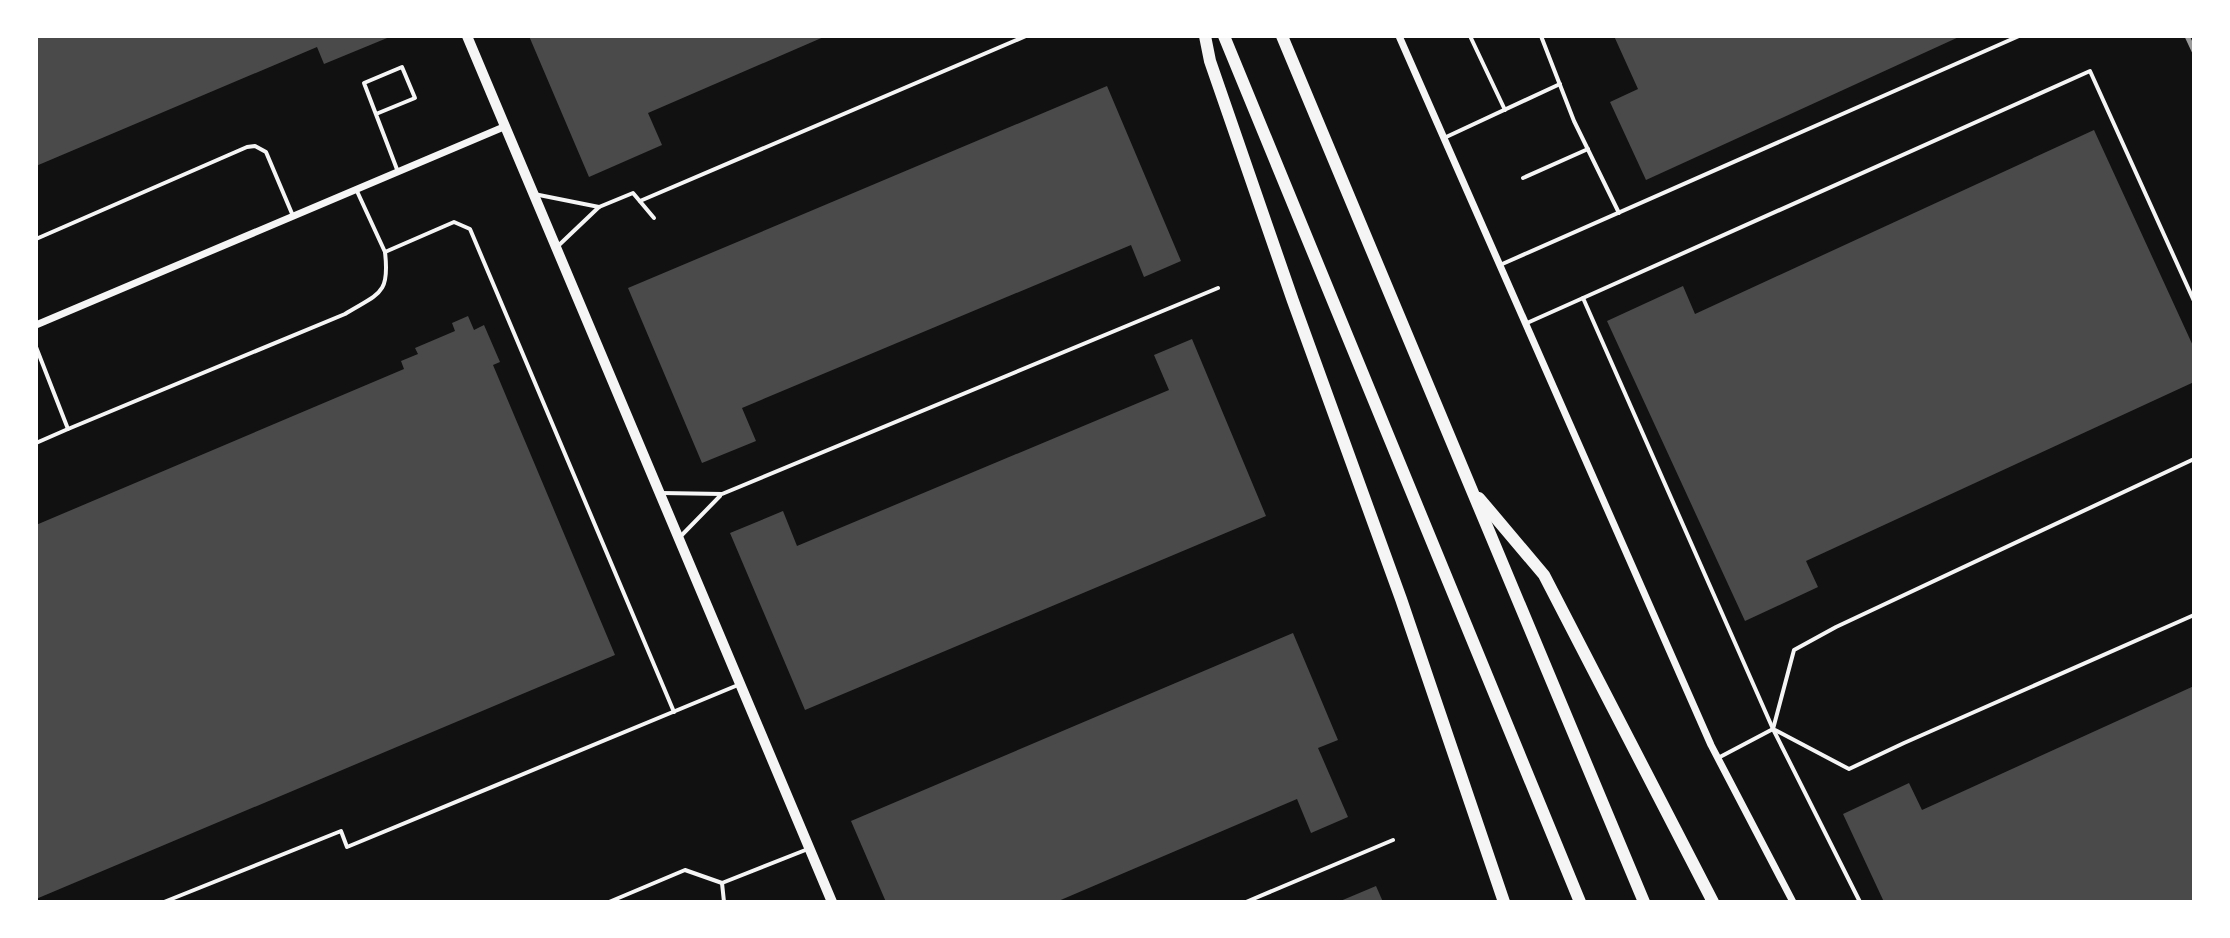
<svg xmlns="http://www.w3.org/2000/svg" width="2230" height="938" viewBox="0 0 2230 938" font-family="'Work Sans',sans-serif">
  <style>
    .building { fill: #4a4a4a }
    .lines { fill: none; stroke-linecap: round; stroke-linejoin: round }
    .service { stroke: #f5f5f5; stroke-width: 4 }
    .minor { stroke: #f5f5f5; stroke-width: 7 }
    .secondary { stroke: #f5f5f5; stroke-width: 10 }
    .motorway { stroke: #f5f5f5; stroke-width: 12 }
    .rail { stroke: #9a9a9a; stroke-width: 5 }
  </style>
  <rect width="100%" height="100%" fill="#111"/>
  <g class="building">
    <polygon points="36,36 392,36 324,64 317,47 36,166"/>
    <polygon points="529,36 826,36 648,113 662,145 589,177"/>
    <polygon points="1614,36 1961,36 1646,180 1610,102 1638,89"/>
    <polygon points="1107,86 1181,261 1144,277 1131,245 742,408 756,441 702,463 628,288"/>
    <polygon points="2094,130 2194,348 2194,382 1806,561 1818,587 1745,621 1607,321 1683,286 1695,314"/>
    <polygon points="468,316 474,330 484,325 500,362 493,365 615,655 36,899 36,525 404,369 401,361 418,354 415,348 455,331 452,323"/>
    <polygon points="1192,339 1266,516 805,710 730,533 783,511 797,546 1169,390 1154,355"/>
    <polygon points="1293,633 1338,740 1318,748 1348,817 1311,833 1297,799 1056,902 886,902 851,821"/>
    <polygon points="2194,686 2194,902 1884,902 1843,814 1909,783 1922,810"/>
    <polygon points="1376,886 1383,902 1338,902"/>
  </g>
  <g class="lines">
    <g class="service">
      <polyline points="1470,36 1505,110"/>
      <polyline points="1541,36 1574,121 1619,213"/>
      <polyline points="376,114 415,98 402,67 364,83 398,172"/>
      <polyline points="1444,138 1560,84"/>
      <polyline points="1523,178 1588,149"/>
      <polyline points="356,189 385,252 454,222 470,229 674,712"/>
      <polyline points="534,194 599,207"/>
      <polyline points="640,201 1026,36"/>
      <polyline points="36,239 247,147 255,146 266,152 293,216"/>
      <polyline points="558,246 599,207 633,193 654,218"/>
      <polyline points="1500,265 2019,36"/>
      <polyline points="1583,298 2090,71 2194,301"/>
      <polyline points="1527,323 1583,298 1773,729 1860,902"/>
      <path d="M 36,347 L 68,429 L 345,314 C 379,293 390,295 385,252"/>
      <polyline points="36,443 68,429"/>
      <polyline points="662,493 722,494 1218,288"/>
      <polyline points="679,538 720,496"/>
      <polyline points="1775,730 1849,769 1904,743 2194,615"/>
      <polyline points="1718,758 1773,729 1794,650 1836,627 2194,459"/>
      <polyline points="722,883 724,902"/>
      <polyline points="164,902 341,831 347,847 738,685"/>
      <polyline points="609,902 685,870 722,883 808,849"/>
      <polyline points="1246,902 1393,840"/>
    </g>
    <g class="minor">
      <polyline points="1399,36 1711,745 1793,902"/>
      <polyline points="36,325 506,126"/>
    </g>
    <polyline class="secondary" points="467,36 832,902"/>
    <g class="motorway">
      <polyline points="1205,36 1210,61 1293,301 1401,599 1504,902"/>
      <polyline points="1224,36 1580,902"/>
      <polyline points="1282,36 1644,902"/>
      <polyline points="1479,498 1544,575 1713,902"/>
    </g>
    <polyline class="rail" points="2187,36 2194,51"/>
  </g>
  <rect width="2230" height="938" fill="none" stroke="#ffffff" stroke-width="76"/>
</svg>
